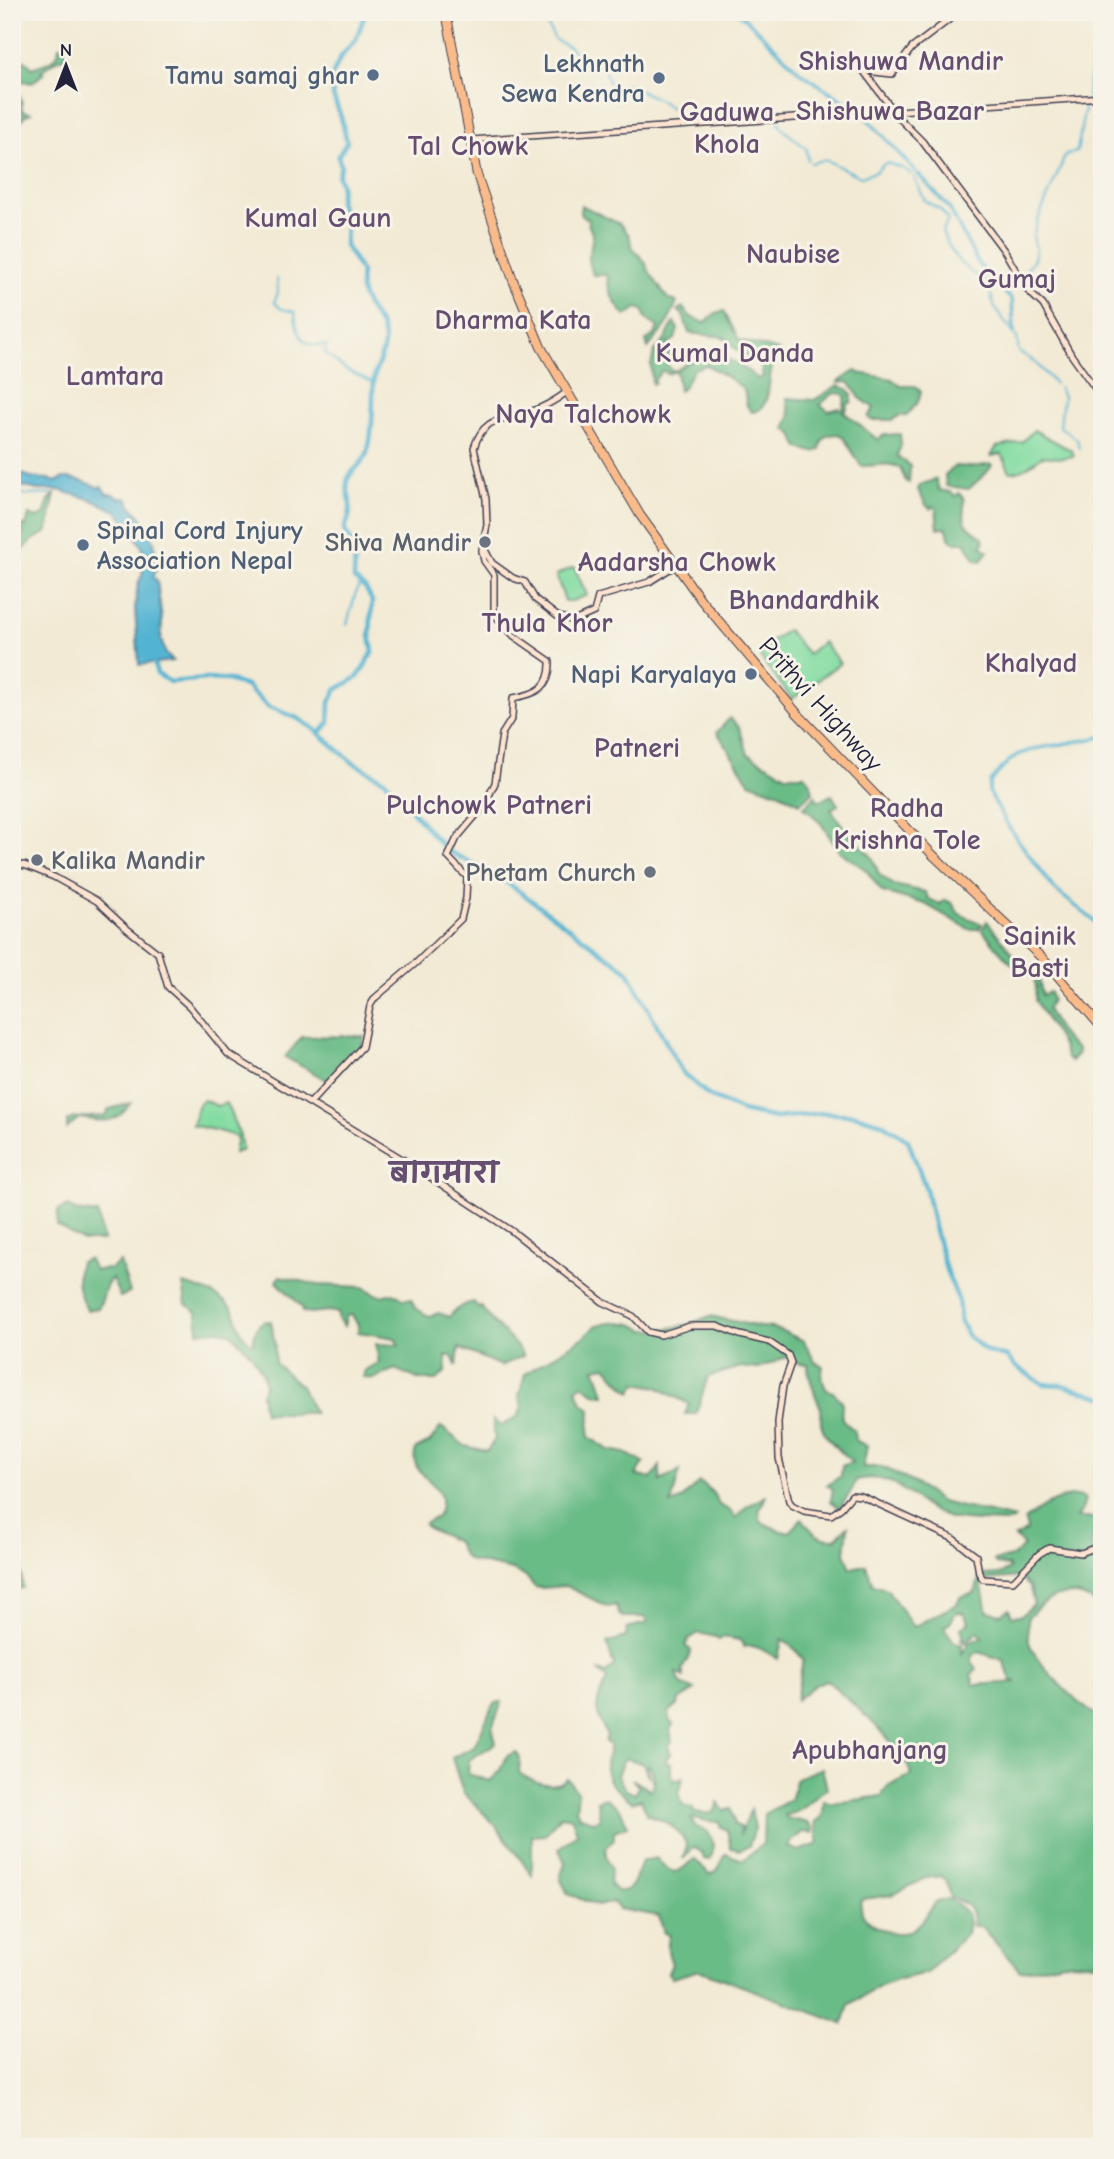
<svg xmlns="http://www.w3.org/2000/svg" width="1114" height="2159" viewBox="0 0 1114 2159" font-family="'Comic Neue','Playpen Sans Deva',sans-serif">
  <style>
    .green { fill: #83dca1; stroke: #527f6e; stroke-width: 2 }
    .forest { fill: #6abc87; stroke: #466f61; stroke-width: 2; fill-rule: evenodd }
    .water { fill: #53b4d2; stroke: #3a6b86; stroke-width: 2 }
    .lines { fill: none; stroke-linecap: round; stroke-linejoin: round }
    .stream { stroke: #53b4d2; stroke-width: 2 }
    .canal { stroke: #53b4d2; stroke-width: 3.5 }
    .river { stroke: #53b4d2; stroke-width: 4.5 }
    .secondary-casing { stroke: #414052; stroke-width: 8 }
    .highway-casing { stroke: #414052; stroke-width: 10 }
    .secondary { stroke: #fde4d1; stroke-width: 5 }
    .highway { stroke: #fabb8b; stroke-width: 8 }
    .service-dot { fill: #5c6f8a; stroke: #f7f3e8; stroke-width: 2.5 }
    .worship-dot { fill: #6b7280; stroke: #f7f3e8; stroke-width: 2.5 }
    .labels { text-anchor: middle; stroke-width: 6; stroke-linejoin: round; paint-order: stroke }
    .service-label { font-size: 26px; font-weight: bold; fill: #4e5e75; stroke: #f7f3e8; text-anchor: end }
    .worship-label { font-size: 26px; font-weight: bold; fill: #5b616d; stroke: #f7f3e8; text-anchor: end }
    .street-label { font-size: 26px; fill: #22223b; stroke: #f7f3e8 }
    .neighbourhood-label { font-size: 28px; font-weight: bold; fill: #654e70; stroke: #f7f3e8 }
  </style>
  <rect width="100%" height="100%" fill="#f7f3e8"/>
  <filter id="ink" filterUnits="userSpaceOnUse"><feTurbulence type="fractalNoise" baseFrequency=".0143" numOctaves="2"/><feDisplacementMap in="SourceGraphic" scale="14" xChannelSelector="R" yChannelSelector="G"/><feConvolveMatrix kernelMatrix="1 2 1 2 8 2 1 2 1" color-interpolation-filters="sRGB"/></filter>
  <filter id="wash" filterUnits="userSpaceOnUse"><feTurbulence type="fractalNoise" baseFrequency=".00686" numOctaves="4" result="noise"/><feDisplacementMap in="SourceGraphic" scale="28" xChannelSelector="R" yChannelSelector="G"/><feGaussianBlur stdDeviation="1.57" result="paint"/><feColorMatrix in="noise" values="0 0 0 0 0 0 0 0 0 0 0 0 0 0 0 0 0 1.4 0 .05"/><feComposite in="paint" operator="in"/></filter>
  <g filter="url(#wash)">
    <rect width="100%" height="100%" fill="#f2ead4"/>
    <g class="green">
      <path d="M 1034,430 L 1072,451 L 1074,456 L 1062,458 L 1042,456 C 1032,464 1022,472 1010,472 L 1002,454 L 991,456 L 997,447 L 1022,442 Z"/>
      <polygon points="574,567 587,595 572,601 565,601 556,575"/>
      <polygon points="787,630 808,654 823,642 840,663 792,699 760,657 763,648"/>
      <path d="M 204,1100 L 217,1106 L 226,1103 L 240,1136 L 242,1150 L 234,1153 L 237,1138 C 230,1132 203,1128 192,1125 L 199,1104 Z"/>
    </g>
    <g class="forest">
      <polygon points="12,45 21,51 20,63 25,60 32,68 49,62 58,54 59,46 65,45 67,52 65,59 58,59 41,71 44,73 32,83 18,80 15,83 22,103 22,111 32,113 25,115 22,120 13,127"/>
      <path d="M 581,205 L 620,224 L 629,235 L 632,247 L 645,262 L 650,273 L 668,299 L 677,302 L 666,326 L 648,348 L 646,341 L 655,334 L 658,327 L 646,319 L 643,310 L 637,308 L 626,316 C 614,304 608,292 607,275 L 593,275 L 588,261 L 593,235 L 588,224 L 589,220 L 580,213 Z"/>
      <path d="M 682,307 L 691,317 L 705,323 L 716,313 L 724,311 L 739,340 L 779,351 C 778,358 774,361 772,367 C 767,382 772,410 752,412 C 744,405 747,400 744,391 C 742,385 714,369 706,365 L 694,369 L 682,389 L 679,391 L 676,371 L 667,374 L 665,371 L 662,371 L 655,379 L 655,383 L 652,384 L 651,365 L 654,352 L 665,340 L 674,322 L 678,329 L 675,339 L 667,344 L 670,351 L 666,363 L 671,370 L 677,370 C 709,345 728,355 758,379 L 763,377 L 761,362 C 746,358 734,349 724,337 L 689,333 L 683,315 L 678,310 Z"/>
      <polygon points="855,371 859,373 892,379 900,386 915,386 921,392 918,402 906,416 899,416 892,420 871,420 868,417 874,408 860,398 849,382 837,383"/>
      <path d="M 837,386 L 848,389 L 852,395 L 852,402 L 848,404 L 846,411 L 843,408 L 846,396 C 834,388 829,397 820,405 L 829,411 L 839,408 C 852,419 865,429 878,440 L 884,435 L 900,434 L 901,445 L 897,456 L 910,466 L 909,483 L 906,481 L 900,468 C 887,461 875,467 861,466 L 844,438 L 839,434 L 827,435 L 822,441 L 820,450 L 813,452 L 799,448 L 792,433 L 785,429 L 790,417 L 787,398 L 814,400 Z"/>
      <path d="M 991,464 L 992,465 C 987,475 977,480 969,489 L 946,486 L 945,475 L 955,466 L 973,467 Z"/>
      <path d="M 936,479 L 939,490 L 950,492 L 955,496 L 959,493 L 964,499 C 964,521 961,524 983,537 L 984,543 L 981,546 L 988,551 L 981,561 L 976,560 L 965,542 L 955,542 L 949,538 L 947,528 L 938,528 L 936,508 L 933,506 L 931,509 L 926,505 L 918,490 L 920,485 Z"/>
      <polygon points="55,494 47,532 34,539 12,561 12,544 22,537 24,531 19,530 23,525 26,527 29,515 36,518 44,515 49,500"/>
      <polygon points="730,718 739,727 748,754 786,775 805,775 810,781 813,792 800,803 780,793 749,782 717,732"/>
      <polygon points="832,795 838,805 831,809 844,828 872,857 879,874 894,885 925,892 929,899 940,904 945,900 952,903 959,914 982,924 979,929 969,929 925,904 882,892 866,870 839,851 820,822 804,807 815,796 819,801"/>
      <path d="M 987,921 L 1024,968 L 1037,967 L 1042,995 L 1050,992 L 1052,1000 L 1047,1009 C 1055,1023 1063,1041 1077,1049 L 1078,1053 L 1071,1061 L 1067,1059 L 1062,1045 L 1035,1000 L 1036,986 L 1033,976 C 1013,972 996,945 982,930 Z"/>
      <polygon points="364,1036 363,1045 330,1082 285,1057 302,1037"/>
      <path d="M 131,1103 C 114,1125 105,1122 79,1118 L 67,1128 L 67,1121 L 73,1118 L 105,1116 L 109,1109 Z"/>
      <polygon points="69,1206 75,1211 98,1214 103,1241 83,1241 57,1226 58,1211"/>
      <path d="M 88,1259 L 95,1270 L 111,1269 L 120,1262 L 130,1293 L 120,1297 L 112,1278 C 103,1286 105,1298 98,1308 L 87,1310 C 78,1294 74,1279 80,1262 Z"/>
      <path d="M 280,1276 L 318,1285 L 363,1287 L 380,1296 L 394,1293 L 403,1299 L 411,1299 L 415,1308 L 429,1316 L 439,1313 L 449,1317 C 455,1309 465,1303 474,1302 L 479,1309 L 481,1306 C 491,1326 514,1337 523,1356 L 501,1366 L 459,1348 L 457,1364 L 456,1365 L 452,1356 L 446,1356 L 446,1371 L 437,1380 L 420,1380 L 395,1369 L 373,1379 L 363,1377 L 365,1370 L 379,1363 L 376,1344 L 399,1345 L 395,1338 L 358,1332 L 358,1325 L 352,1315 L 346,1316 L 344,1326 L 338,1319 L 338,1313 C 325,1308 316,1315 303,1312 L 302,1307 L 277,1282 Z"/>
      <path d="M 183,1284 C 199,1288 228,1297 235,1314 C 240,1326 239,1335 251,1343 L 253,1343 C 255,1331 257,1320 271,1321 L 275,1346 L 275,1363 L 301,1386 L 314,1413 L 264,1413 L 261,1394 L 265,1384 L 262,1372 L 252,1355 L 231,1333 L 219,1330 L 198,1332 L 197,1312 L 186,1304 Z"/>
      <path d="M 710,1316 L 760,1327 L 768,1327 L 782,1331 L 804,1341 L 815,1362 L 823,1366 L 821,1376 L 826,1389 L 833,1392 L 842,1401 C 842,1419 837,1417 854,1430 L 855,1440 L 867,1446 L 863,1467 L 881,1467 L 889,1470 L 916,1484 L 941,1502 L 1015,1519 L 1011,1522 C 995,1521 962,1522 947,1517 C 911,1505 899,1470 856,1480 C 852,1495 842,1500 838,1513 L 837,1506 L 831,1501 L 833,1489 L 827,1485 L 841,1476 L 842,1466 L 852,1462 C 841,1451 824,1439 821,1423 C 820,1417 823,1411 820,1406 C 815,1396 808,1376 808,1364 L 798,1363 L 786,1357 L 758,1369 L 741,1367 L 708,1377 L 696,1414 L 685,1414 L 689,1404 L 657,1387 L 637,1383 L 631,1392 L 624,1387 L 606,1366 L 595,1368 L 605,1395 L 596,1394 L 582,1385 L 576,1389 L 582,1403 L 590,1409 L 589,1437 L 609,1450 L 625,1453 L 644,1463 L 636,1475 L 651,1479 L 660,1466 L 660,1481 L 680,1471 L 671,1504 L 681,1500 L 699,1482 C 709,1487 715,1494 719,1505 L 729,1510 L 736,1518 L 746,1507 L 766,1496 L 759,1511 L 761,1522 L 781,1531 L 789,1532 L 802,1518 C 812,1532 817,1539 835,1539 L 848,1526 L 845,1553 L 851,1568 L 866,1565 L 873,1585 L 887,1589 L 913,1627 L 957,1604 L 960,1597 L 975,1593 L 979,1579 L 983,1575 L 1000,1574 L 1010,1569 L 1009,1566 L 996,1564 L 994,1561 L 1012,1557 L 1024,1546 L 1015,1537 L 1027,1530 L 1025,1520 C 1042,1507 1065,1490 1085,1498 L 1082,1512 L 1076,1518 L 1102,1518 L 1102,1530 L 1097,1529 L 1099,1537 L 1094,1534 L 1091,1545 L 1093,1550 L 1089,1559 L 1090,1563 L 1102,1558 L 1102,1597 L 1094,1602 C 1069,1586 1046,1597 1028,1617 C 1028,1626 1027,1638 1030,1645 C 1039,1665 1081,1711 1102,1717 L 1102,1963 L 1063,1962 L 1020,1971 L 981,1926 L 973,1926 C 974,1908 967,1903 950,1897 L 946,1880 L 940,1876 L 926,1878 L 892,1895 L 863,1899 L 860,1902 C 861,1905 861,1909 862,1913 C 868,1928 898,1938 911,1930 C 923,1925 928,1910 937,1901 L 949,1899 L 959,1905 L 967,1914 L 969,1922 L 967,1933 L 927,1973 L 899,1979 L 881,1986 L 849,2005 L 843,2024 L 699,1970 L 672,1978 L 668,1973 L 672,1964 C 668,1954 666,1946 670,1935 L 664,1933 L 659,1916 L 619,1909 L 613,1902 L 598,1906 L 568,1894 L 560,1878 L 565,1863 L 559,1848 L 577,1833 L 572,1818 L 560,1816 L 545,1835 L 532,1836 L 532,1875 L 496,1826 L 463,1792 L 452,1758 L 474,1747 L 494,1703 L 502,1702 L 492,1728 L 496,1743 L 469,1760 L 468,1774 L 490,1781 L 501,1770 L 507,1756 L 516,1752 L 520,1758 L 519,1773 C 533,1782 555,1791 567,1778 L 578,1793 L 576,1809 L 579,1816 L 594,1822 L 600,1818 L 597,1801 L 606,1798 L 620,1809 L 628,1826 L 614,1831 L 614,1839 L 606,1847 L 606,1855 L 611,1869 L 610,1884 L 616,1891 C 635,1893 636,1876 641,1861 L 656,1858 C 673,1877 676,1875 694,1859 L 710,1874 L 717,1871 L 726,1854 L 743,1860 L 763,1844 L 764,1814 L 790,1800 L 797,1778 L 822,1768 L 827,1788 C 812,1798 803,1814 785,1815 L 786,1818 L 808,1823 L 813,1829 L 812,1833 L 802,1832 L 787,1846 L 798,1851 L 819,1844 L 815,1821 L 819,1820 L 823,1813 L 824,1801 L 831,1804 L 881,1796 L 888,1787 L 911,1775 C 907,1749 847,1699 827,1680 L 816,1684 L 796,1700 L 803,1660 L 796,1650 L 782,1639 L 778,1659 C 768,1653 755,1643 744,1647 L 740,1640 L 723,1637 L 719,1640 L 716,1637 L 699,1633 L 689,1639 L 685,1646 L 691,1650 L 690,1656 L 682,1669 L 684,1677 L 676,1673 L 681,1684 L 695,1690 L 679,1700 L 678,1705 L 669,1712 L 670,1722 L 674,1724 L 670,1729 L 672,1742 L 668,1745 L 671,1754 L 666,1759 L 666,1763 L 671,1763 L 671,1774 L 674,1781 L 683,1777 L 679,1794 L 683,1806 L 693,1808 L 693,1812 C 706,1813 715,1818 718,1802 L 724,1811 L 731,1808 L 735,1825 L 741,1827 L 740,1835 L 751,1809 L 755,1828 L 749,1846 L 739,1850 L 731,1848 L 727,1830 L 721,1827 L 719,1822 L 704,1821 L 696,1818 L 691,1819 L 696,1827 L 707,1831 C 714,1841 715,1848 710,1860 L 704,1859 L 702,1853 L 694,1847 L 683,1859 L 687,1845 C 678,1828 665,1820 647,1814 L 641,1799 L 632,1802 C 607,1782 600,1778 610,1745 L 605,1742 L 607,1735 C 592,1710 596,1703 607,1679 L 598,1671 L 606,1673 L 614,1666 L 607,1643 L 626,1637 L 627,1628 L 647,1623 L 645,1617 L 622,1617 L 618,1613 L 616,1605 L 608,1607 L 566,1586 L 541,1588 L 535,1587 L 527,1578 L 513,1570 L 471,1561 L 464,1557 L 457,1542 L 426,1527 L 424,1524 L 437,1517 C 456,1480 405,1480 416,1449 L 430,1442 L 441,1427 L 465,1446 L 487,1451 L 495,1439 L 493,1420 L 502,1426 L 518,1416 L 522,1407 L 519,1397 L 525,1374 L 584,1337 L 597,1325 L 618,1322 L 632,1324 L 645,1330 L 660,1330 L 690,1324 ZM 1020,1577 L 1030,1588 L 1034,1604 L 1022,1615 L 1012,1616 L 1009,1609 L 1001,1614 L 987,1611 L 981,1583 L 985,1580 ZM 956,1612 L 964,1613 L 969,1623 L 961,1628 L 964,1638 L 961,1639 L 964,1643 L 978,1632 L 983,1637 L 969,1642 L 962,1654 L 962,1645 L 954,1642 L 944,1627 L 950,1623 ZM 979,1652 L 1003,1660 L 1011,1680 L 1017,1682 L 974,1685 L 971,1674 L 977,1670 L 972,1662 L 972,1655 ZM 627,1758 L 643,1764 L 649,1777 L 647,1765 L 650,1766 L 653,1773 L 652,1780 L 655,1779 L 652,1789 L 650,1790 L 632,1779 L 639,1787 L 635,1794 L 626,1790 L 617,1775 L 623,1761 Z"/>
      <polygon points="12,1547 18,1548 23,1588 12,1590"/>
    </g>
    <path class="water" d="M 12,470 L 33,478 L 49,479 L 55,482 C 58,481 61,479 64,478 C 71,477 94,484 99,488 L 101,486 L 107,494 L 114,494 L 117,497 L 128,499 C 130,508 140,513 144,522 L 149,524 C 153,539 162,562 153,577 L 157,580 L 162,621 L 161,640 L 166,654 L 173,661 L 139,665 L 135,608 L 138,584 L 143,573 L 141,568 L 144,559 L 142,547 L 132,530 L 117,511 L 90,499 L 58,490 L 38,490 L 12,484 Z"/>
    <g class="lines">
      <g class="stream">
        <polyline points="534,12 548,26 555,40 568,46 578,55 603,66 609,83"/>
        <polyline points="611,87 615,93 625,84 656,98 682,115 695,114 701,110 709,111 717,119 770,117"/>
        <polyline points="1087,96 1093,55 1102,37"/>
        <polyline points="779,122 784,130 806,148 808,160"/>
        <polyline points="811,163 823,160 828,161 861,177 877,171 882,165 887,163 904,169 911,174"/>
        <path d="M 914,177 L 925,201 L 941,210 L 948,220 L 942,232 C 954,259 962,268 987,282 L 995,308 L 1017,338 L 1019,352 L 1034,361 L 1055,384"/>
        <polyline points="1021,277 1034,259 1036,249 1033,237 1037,222 1066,154 1077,152 1086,100"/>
        <path d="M 277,278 L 278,293 L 274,302 L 281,309 L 295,312 C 296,334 302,348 326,345 L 325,353 L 346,370 L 372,382 L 374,389"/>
        <polyline points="1004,290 1012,290 1018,280"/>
        <polyline points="1059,388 1063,397 1060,427 1077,439 1079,448"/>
        <polyline points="12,491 27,495 52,494"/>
        <polyline points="347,624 357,589 361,585"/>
      </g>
      <g class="canal">
        <polyline points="737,12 746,19 800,72 860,112"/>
        <polyline points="865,116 915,171"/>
        <polyline points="918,174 949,208 979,265 1012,300 1014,333"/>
        <polyline points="1034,749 1102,737"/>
        <polyline points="1032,750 1017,755 1007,763 990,782 989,792 1010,829 1054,889 1102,927"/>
      </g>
      <g class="river">
        <polyline points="153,659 157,674 170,682 206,679 228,680 246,686 267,706 297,718 313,728 352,762 386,781 446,850 501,878 628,971 682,1072 709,1096 742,1111 775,1118 823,1113 855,1115 882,1123 908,1140 926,1189 934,1227 946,1270 958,1299 960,1320 967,1335 987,1352 1007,1357 1015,1366 1043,1384 1062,1385 1102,1397"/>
        <path d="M 320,733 L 329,723 L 330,702 L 336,690 L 358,677 L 373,652 L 370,635 L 372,601 L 366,589 L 354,579 L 355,547 L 344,530 C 346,524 350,517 350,510 C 351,501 347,492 347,483 C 348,471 362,467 367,453 C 374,431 372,401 374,378 C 376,365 385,354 384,341 C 384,316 355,308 361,272 L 345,245 L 346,225 L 339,201 L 341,186 L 338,176 L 341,167 L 338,156 L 347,142 L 341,117 L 333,96 L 332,76 L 340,58 L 356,39 L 366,12"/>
      </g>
    </g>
  </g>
  <g filter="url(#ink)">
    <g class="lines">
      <g class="secondary-casing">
        <g id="secondary">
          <polyline points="859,65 899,118 922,141 1005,252 1027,290 1043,305 1072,356 1102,398"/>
          <polyline points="859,66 874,72 892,74 912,48 959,12"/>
          <polyline points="471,140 1102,97"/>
          <path d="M 482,550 L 487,525 L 486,499 L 474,448 C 484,414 505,421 532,411 C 545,407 556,400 567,392"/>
          <polyline points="12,856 20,866 24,865 54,877 97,901 126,928 158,953 168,987 190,1007 228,1054 407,1162 512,1231 603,1302 633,1316 648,1332 661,1335 690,1326 717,1326 740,1335 769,1342 788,1355 791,1363 783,1386 778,1422 779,1458 789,1501 792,1505 804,1511 831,1515 841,1508 852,1495 861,1496 952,1538 976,1556 979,1573 983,1579 1013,1581 1039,1554 1049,1548 1081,1553 1102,1545"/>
          <path d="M 311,1102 L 362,1047 L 370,1006 L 375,998 L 417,962 L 461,919 L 466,898 L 467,877 L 448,857 L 457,838 L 484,806 L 495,783 L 502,734 L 512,718 L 513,698 C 537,694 551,688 550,661 L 514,636 L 494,614 L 494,575 L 484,561 L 482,551 L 485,550 L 492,563 L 513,578 L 525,582 L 535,599 L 557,616 L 574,621 L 594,612 L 598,597 L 649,582 L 676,565"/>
        </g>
      </g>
      <g class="highway-casing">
        <polyline id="highway" points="446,12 477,175 513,280 541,347 640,515 701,600 797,713 933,855 1044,960 1102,1028"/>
      </g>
      <use href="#secondary" class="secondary"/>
      <use href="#highway" class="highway"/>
    </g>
  </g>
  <g class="service-dot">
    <circle cx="373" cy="75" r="7"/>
    <circle cx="659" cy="78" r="7"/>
    <circle cx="83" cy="545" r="7"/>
    <circle cx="751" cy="674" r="7"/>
  </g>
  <g class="worship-dot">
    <circle cx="485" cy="542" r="7"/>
    <circle cx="37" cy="860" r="7"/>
    <circle cx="650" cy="872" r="7"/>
  </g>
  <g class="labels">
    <g class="service-label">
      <text x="645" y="72">Lekhnath<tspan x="645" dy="30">Sewa Kendra</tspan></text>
      <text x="359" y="84">Tamu samaj ghar</text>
      <text x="97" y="539" text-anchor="start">Spinal Cord Injury<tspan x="97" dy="30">Association Nepal</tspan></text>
      <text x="737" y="683">Napi Karyalaya</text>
    </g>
    <g class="worship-label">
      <text x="471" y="551">Shiva Mandir</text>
      <text x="51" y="869" text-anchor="start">Kalika Mandir</text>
      <text x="636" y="881">Phetam Church</text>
    </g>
    <g class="street-label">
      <text transform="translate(821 704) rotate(48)" y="9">Prithvi Highway</text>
    </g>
    <g class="neighbourhood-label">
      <text x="901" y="70">Shishuwa Mandir</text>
      <text x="890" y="120">Shishuwa Bazar</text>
      <text x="727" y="121">Gaduwa<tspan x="727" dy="32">Khola</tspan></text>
      <text x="468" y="155">Tal Chowk</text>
      <text x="318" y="227">Kumal Gaun</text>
      <text x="793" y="263">Naubise</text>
      <text x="1017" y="288">Gumaj</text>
      <text x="513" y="329">Dharma Kata</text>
      <text x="735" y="362">Kumal Danda</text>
      <text x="115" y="385">Lamtara</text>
      <text x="583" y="423">Naya Talchowk</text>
      <text x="677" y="571">Aadarsha Chowk</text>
      <text x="804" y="609">Bhandardhik</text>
      <text x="547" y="632">Thula Khor</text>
      <text x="1031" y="672">Khalyad</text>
      <text x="637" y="757">Patneri</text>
      <text x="489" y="814">Pulchowk Patneri</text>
      <text x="907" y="817">Radha<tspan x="907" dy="32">Krishna Tole</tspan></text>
      <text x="1040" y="945">Sainik<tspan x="1040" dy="32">Basti</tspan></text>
      <text x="444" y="1183">बागमारा</text>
      <text x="870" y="1759">Apubhanjang</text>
    </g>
  </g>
  <rect width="1114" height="2159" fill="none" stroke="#f7f3e8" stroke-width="42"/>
  <g transform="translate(66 66)" stroke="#f7f3e8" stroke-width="5" paint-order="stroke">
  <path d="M0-5L12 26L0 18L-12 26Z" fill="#22223b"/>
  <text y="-10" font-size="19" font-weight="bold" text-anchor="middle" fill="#22223b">N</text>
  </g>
</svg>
